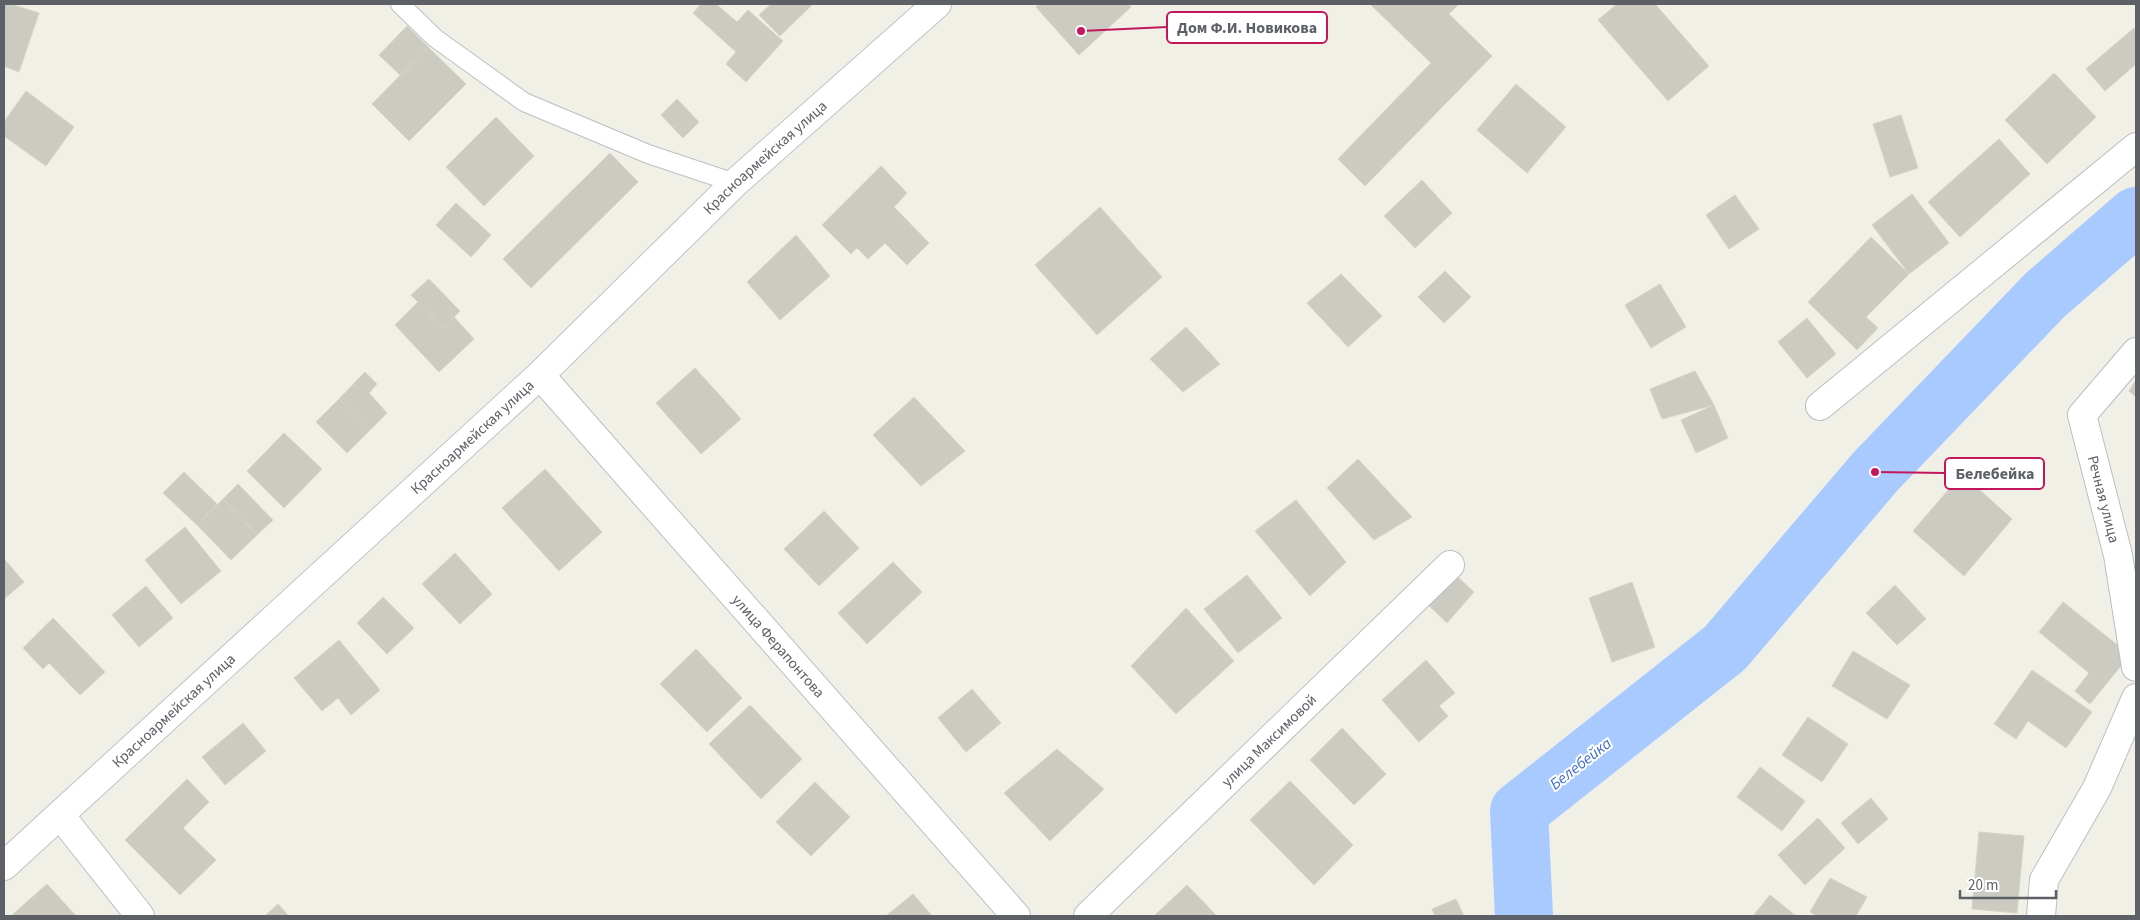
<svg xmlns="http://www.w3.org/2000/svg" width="2140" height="920" viewBox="0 0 2140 920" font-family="'Source Sans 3',sans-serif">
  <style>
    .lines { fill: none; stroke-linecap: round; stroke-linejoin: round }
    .river { stroke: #a8caff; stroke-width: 58 }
    .building { fill: #cccbc2; stroke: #d6d4c3 }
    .service-casing { stroke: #bdbec5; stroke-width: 20 }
    .minor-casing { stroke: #bdbec5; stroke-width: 30 }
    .secondary-casing { stroke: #c0c2ca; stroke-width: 30 }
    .service { stroke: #fff; stroke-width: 18 }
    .minor { stroke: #fff; stroke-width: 28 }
    .secondary { stroke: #fff; stroke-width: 28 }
    .labels { text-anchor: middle; stroke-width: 4; stroke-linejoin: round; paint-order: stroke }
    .street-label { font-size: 15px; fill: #5d6067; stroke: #fff }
    .water-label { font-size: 16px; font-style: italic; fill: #3f6dce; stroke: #fff }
    .leader { fill: none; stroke: #c2185b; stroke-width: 2 }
    .callout-dot { fill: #c2185b; stroke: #fff; stroke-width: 2 }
    .callout { fill: #fff; stroke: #c2185b; stroke-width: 2 }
    .callout-label { font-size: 16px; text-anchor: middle; font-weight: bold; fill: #5d6067 }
  </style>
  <rect width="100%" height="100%" fill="#f1f0e6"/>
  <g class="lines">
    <polyline class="river" points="1524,916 1519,811 1725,648 1875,472 2045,295 2136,216"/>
  </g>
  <g class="building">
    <polygon points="4,4 10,4 39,13 19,72 4,66"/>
    <polygon points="701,4 716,4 737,22 748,10 783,41 746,82 726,64 736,52 693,13"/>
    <polygon points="771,4 813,4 780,36 759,15"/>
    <polygon points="1039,4 1128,4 1131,7 1079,55 1036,7"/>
    <polygon points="1370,4 1459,4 1449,14 1492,56 1365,186 1338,159 1431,63"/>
    <polygon points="1617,4 1655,4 1709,66 1668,101 1598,20"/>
    <polygon points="407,26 428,47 400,75 379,55"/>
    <polygon points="2134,28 2136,31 2136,64 2105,91 2086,69"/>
    <polygon points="428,47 466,84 409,141 372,104"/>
    <polygon points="2054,73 2096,117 2047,164 2005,120"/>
    <polygon points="1516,84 1566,127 1527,173 1477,130"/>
    <polygon points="26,91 74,127 46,166 4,136 4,122"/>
    <polygon points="677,99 699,122 683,138 661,115"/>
    <polygon points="1901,115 1918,168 1890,177 1873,124"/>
    <polygon points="496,117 534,156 484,206 446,167"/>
    <polygon points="1999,139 2030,174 1960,237 1928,202"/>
    <polygon points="610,153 638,182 531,288 503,259"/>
    <polygon points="881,166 907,193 894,207 929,243 907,265 885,243 868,259 857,248 851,254 822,225"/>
    <polygon points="1422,180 1452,213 1415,248 1384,216"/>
    <polygon points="1912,194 1949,243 1909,274 1872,225"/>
    <polygon points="1735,195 1759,229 1729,249 1706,215"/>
    <polygon points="456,203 491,235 471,257 436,225"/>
    <polygon points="1100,207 1162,277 1097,335 1035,265"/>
    <polygon points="796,235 830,276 780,320 747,282"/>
    <polygon points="1871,237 1909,274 1866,317 1878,328 1857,350 1808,302"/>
    <polygon points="1445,271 1471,297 1444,323 1418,297"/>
    <polygon points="1341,274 1382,316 1348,347 1307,303"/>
    <polygon points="429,279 460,311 443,328 411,295"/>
    <polygon points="1660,284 1686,327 1651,348 1625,305"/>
    <polygon points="418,302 443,328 454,317 474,339 439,372 395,325"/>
    <polygon points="1807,318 1836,354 1807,378 1778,342"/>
    <polygon points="1186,327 1220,364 1183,392 1150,359"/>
    <polygon points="695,368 741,419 701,454 656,403"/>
    <polygon points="1695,371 1714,405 1662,419 1650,389"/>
    <polygon points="365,372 377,384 369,393 387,413 370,430 339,399"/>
    <polygon points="2136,380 2136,397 2129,391"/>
    <polygon points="914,397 965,451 921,486 873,435"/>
    <polygon points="339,399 370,430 347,453 316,422"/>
    <polygon points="1714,405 1728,438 1696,453 1681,420"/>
    <polygon points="284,433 322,469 284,508 247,471"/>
    <polygon points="1358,459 1412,517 1374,540 1327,488"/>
    <polygon points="545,469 602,532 559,571 502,508"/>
    <polygon points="184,472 217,504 197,525 163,493"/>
    <polygon points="1962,474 2012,519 1964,576 1913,531"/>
    <polygon points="238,484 273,520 257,535 223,499"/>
    <polygon points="223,499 257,535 231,560 197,525"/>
    <polygon points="1296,500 1346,562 1310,596 1255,531"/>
    <polygon points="824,511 859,548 819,586 784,549"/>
    <polygon points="185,527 221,571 181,604 145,560"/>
    <polygon points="455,553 492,594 460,624 422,584"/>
    <polygon points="4,559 24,582 4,599"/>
    <polygon points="893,562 922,592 867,644 838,613"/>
    <polygon points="1449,569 1474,592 1447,623 1422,599"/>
    <polygon points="1247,575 1282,618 1238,653 1204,609"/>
    <polygon points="1632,582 1655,647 1612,662 1589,598"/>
    <polygon points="1895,585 1926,619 1897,645 1866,613"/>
    <polygon points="146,586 173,618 139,647 112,615"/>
    <polygon points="383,597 414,628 387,654 357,623"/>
    <polygon points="2063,602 2120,647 2124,662 2090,704 2075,691 2089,673 2039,632"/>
    <polygon points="1186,608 1234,661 1176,714 1131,666"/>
    <polygon points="53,618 105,672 80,695 49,663 43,669 23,648"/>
    <polygon points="339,640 380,690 351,715 338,698 322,711 294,678"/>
    <polygon points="696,649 742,698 707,732 660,684"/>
    <polygon points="1853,651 1910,685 1887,719 1832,686"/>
    <polygon points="1426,660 1455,693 1439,706 1448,716 1419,742 1382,700"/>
    <polygon points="2032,670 2092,712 2066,748 2028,721 2016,739 1994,724"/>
    <polygon points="972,689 1001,723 966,752 938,718"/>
    <polygon points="750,705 802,759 761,799 709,744"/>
    <polygon points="1808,717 1848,744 1822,782 1782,755"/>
    <polygon points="243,723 266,751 225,785 202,757"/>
    <polygon points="1342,728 1386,774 1354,805 1310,760"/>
    <polygon points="1057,749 1104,789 1050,841 1004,793"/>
    <polygon points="1760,767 1805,801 1782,831 1737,797"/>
    <polygon points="187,779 209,802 183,828 216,860 180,895 125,840"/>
    <polygon points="1290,781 1353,845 1314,885 1250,820"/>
    <polygon points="815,782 850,817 811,856 776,822"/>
    <polygon points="1871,798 1888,819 1858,844 1841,823"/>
    <polygon points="1818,818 1845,848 1805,885 1778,855"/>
    <polygon points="1979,832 2024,836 2017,913 1972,909"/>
    <polygon points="1830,878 1867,897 1856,916 1817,916 1810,912"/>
    <polygon points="47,884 76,916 11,916"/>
    <polygon points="1187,885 1217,916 1154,916"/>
    <polygon points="913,894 932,916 886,916"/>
    <polygon points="1770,895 1796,916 1753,916"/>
    <polygon points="1456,899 1464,916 1435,916 1432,909"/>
    <polygon points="278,904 289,916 265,916"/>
  </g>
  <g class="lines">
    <g class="service-casing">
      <polyline id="service" points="400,4 435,38 524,102 648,154 735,183"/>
    </g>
    <g class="minor-casing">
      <g id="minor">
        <path id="s1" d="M 2136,352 L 2082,415 L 2118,555 L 2136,667"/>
        <path id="s2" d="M 540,375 L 1016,916"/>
        <polyline points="1820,406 2136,147"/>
        <polyline points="60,815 140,916"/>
        <path id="s3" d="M 1088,916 L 1450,565"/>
        <polyline points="2041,916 2044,880 2097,788 2136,698"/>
      </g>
    </g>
    <g class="secondary-casing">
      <g id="secondary">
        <path id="s4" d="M 4,866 L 540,375 L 735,183 L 937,4"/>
      </g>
    </g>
    <use href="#service" class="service"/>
    <use href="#minor" class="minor"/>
    <use href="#secondary" class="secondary"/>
  </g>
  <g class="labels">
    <g class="street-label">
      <text dy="5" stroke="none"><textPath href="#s4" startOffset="1040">Красноармейская улица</textPath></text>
      <text dy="5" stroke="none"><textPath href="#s4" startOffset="635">Красноармейская улица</textPath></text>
      <text dy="5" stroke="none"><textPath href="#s1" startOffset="170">Речная улица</textPath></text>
      <text dy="5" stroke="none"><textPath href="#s2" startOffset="361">улица Ферапонтова</textPath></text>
      <text dy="5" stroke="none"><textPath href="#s4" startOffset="230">Красноармейская улица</textPath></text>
      <text dy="5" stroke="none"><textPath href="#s3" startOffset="252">улица Максимовой</textPath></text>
    </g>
    <g class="water-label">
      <text transform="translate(1580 763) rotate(-38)" y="6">Белебейка</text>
    </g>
  </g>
  <path class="leader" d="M1081 31L1167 27M1875 472L1945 473"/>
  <g class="callout-dot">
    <circle cx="1081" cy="31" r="5"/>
    <circle cx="1875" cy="472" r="5"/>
  </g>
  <g class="callout">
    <rect x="1167" y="12" width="160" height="31" rx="5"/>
    <rect x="1945" y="458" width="99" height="31" rx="5"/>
  </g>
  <g class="callout-label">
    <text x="1247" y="33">Дом Ф.И. Новикова</text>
    <text x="1995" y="479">Белебейка</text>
  </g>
  <rect width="2140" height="920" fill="none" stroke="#5d6067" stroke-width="10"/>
  <path d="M1960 890v8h96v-8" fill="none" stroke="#5d6067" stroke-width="2.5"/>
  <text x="1968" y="890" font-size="15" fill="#5d6067" stroke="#ffffff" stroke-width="4" paint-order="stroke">20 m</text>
</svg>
